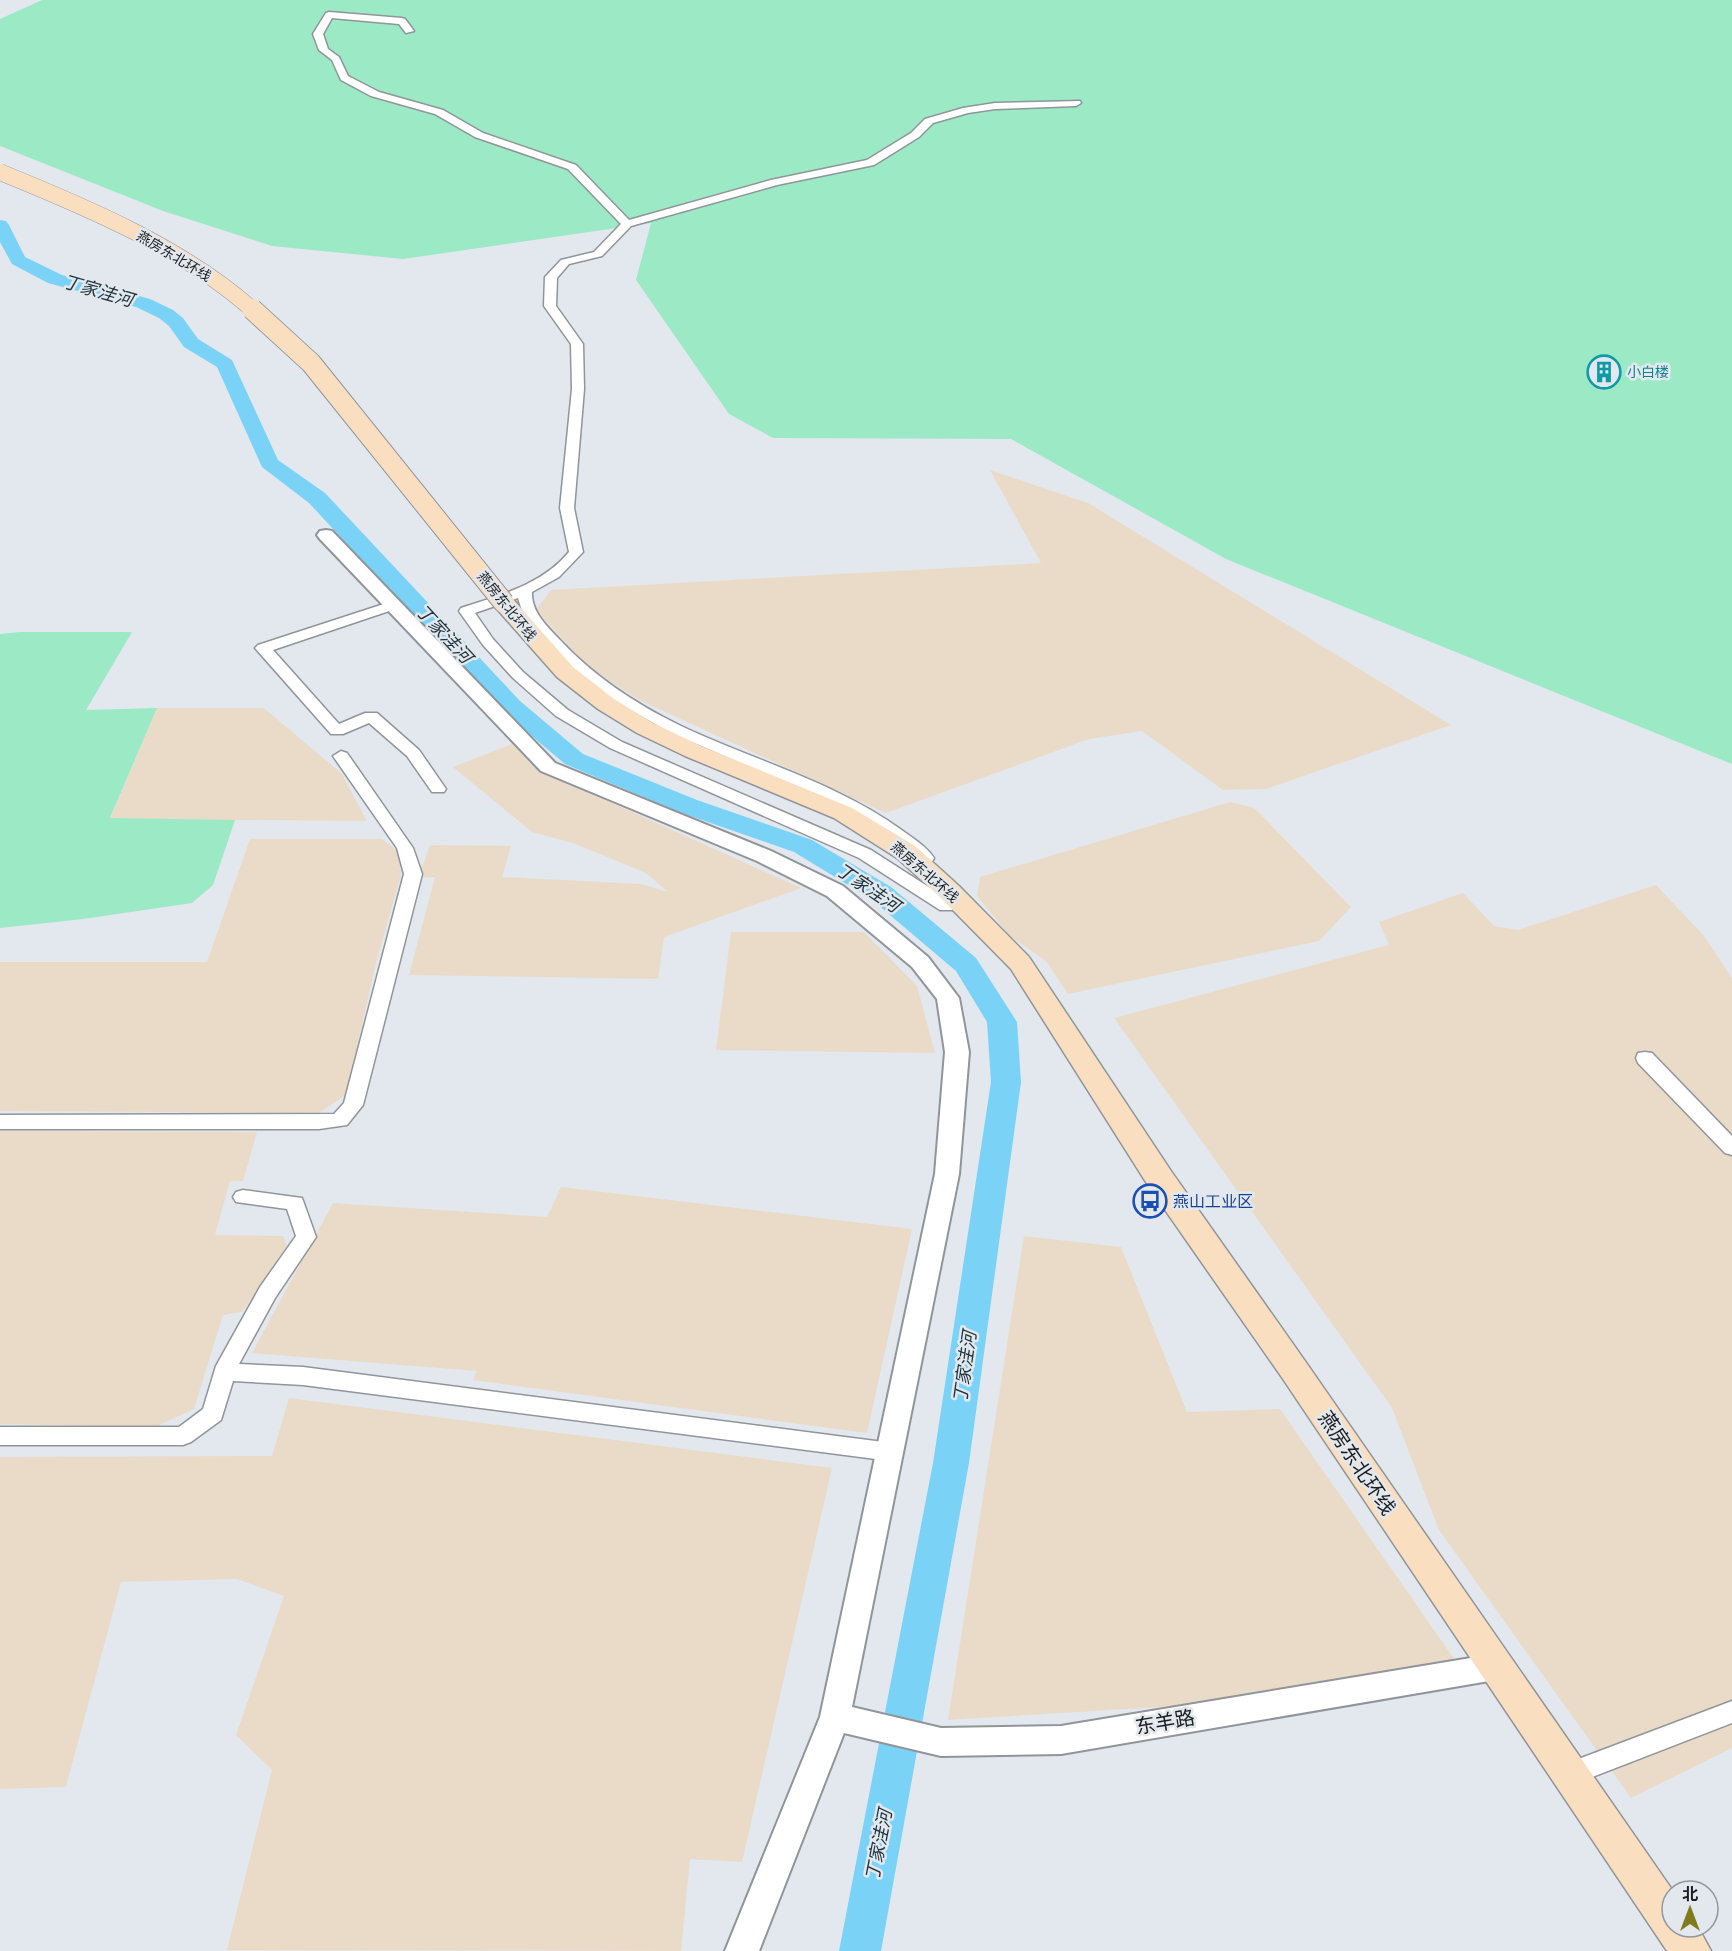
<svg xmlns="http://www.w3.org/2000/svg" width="1732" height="1951" viewBox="0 0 1732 1951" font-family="Barlow,'Noto Sans SC',sans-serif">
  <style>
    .industrial { fill: #eadbc8 }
    .green { fill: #9ce9c6 }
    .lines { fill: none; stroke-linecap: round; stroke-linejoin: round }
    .river { fill: #7ad3f7; fill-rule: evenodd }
    .minor-casing { stroke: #90959a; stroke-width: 3 }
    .tertiary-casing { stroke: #90959a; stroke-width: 4 }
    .secondary-casing { stroke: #90959a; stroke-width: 3 }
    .minor { fill: #fff; fill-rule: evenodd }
    .tertiary { fill: #fff; fill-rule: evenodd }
    .secondary { fill: #fadec0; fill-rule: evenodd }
    .secondary-bridge-far1-casing { stroke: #90959a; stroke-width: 17; stroke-linecap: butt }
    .secondary-bridge-casing { stroke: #90959a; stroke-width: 22; stroke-linecap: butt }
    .secondary-bridge-far1 { stroke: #fadec0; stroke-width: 16 }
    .secondary-bridge { stroke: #fadec0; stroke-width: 20 }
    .labels { text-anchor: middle; stroke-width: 5; stroke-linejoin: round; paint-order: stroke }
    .far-street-label { font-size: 14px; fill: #1b1d1f; stroke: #e2e8ed }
    .far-culture-label { font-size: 14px; fill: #0d838f; stroke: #e2e8ed; text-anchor: start }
    .transit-label { font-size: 16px; fill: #164399; stroke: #e2e8ed; text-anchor: start }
    .water-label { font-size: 18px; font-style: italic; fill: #1e333c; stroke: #e2e8ed }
    .near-street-label { font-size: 20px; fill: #1b1d1f; stroke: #e2e8ed }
  </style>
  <rect width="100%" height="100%" fill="#e2e8ed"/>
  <g class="industrial">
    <polygon points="990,470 1088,503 1451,725 1266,789 1223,790 1142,731 1089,739 886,813 637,699 585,664 536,610 551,590 1041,563"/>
    <polygon points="157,708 264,708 342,774 367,821 110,819"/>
    <polygon points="512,744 543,772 801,888 664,937 658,979 409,975 435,877 418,878 430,845 511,846 502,877 641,884 668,892 646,873 573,843 532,832 453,767"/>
    <polygon points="1230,802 1254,808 1351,907 1319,941 1068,994 1046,961 1009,935 977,896 980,877"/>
    <polygon points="250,839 382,839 399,852 401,875 376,963 346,1095 319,1113 0,1111 0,962 207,962"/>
    <polygon points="1656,885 1705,937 1732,978 1732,1748 1631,1798 1439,1530 1392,1408 1114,1018 1389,945 1379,922 1463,893 1494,926 1518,930"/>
    <polygon points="731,932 864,932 917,986 935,1053 716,1050"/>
    <polygon points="0,1131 257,1132 243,1181 230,1181 215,1235 283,1236 287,1246 242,1312 223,1315 194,1409 155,1427 0,1424"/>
    <polygon points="561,1187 912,1229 867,1433 473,1380 477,1371 252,1353 333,1203 547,1217"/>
    <polygon points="1024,1236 1121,1247 1187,1412 1280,1409 1457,1663 1177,1706 948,1720"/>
    <polygon points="289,1398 832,1468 742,1862 690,1859 681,1951 227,1950 272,1770 236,1735 284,1596 237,1579 121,1582 66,1787 0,1789 0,1457 272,1456"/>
  </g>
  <g class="green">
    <polygon points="42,0 1732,0 1732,764 1226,559 1011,439 773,438 729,414 636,280 651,223 403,259 272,246 163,211 0,146 0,19"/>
    <polygon points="20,632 132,632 86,710 157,708 110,818 235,820 213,885 192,903 83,919 0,928 0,634"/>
  </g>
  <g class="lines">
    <polygon class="river" points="0,220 6,221 9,225 25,257 62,275 150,299 173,310 183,318 198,339 232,360 278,460 325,493 520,701 583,754 697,800 812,840 891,887 976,958 1017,1022 1021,1082 969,1463 881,1951 839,1951 933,1463 991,1082 987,1022 956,971 871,899 794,852 679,812 565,764 502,711 309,503 262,467 217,367 184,347 169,326 159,318 136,307 48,283 12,264 0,242"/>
    <g class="minor-casing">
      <g id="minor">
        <path d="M 329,12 L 402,18 L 405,19 L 414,31 L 406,33 L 399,24 L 332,18 L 323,34 L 328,49 L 339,57 L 348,76 L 379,92 L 443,110 L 483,133 L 576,165 L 629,220 L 771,180 L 867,160 L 911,133 L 925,119 L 963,108 L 995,103 L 1080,101 L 1081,103 L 1076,106 L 995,109 L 968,113 L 933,123 L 919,137 L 874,165 L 777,185 L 631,226 L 602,256 L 569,264 L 557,278 L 556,306 L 583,344 L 584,389 L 574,508 L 583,552 L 559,577 L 532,592 C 531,613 549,628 562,642 C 596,678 636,704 681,726 C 755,761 836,782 903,831 C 914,839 927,847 934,858 L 932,862 L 920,862 L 873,825 L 835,803 L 671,733 L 601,693 L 570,668 L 541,637 L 523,614 L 518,598 L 475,613 L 493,639 L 523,672 L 568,710 L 622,742 L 871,850 L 952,902 L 955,906 L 952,910 L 940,910 L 859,858 L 610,748 L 556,716 L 513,678 L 483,645 L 461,614 L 459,611 L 461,608 C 500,595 542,585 569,552 L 560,508 L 572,389 L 571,344 L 544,306 L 545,277 L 561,260 L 594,252 L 621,224 L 568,169 L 475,137 L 435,114 L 371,96 L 341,80 L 332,60 L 319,50 L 313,34 L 326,13 Z"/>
        <polygon points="393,601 398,602 400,605 398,608 273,650 339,724 365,713 377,713 419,750 446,789 444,792 432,792 407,756 369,723 343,734 331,734 255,648 258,645"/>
        <polygon points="341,751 347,753 413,848 422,874 363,1105 347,1125 319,1129 0,1129 0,1115 334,1114 344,1103 404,874 397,848 333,756"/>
        <polygon points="1645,1052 1652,1053 1732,1136 1732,1155 1725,1153 1638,1063 1636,1058 1638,1053"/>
        <polygon points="243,1190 302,1198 316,1237 275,1298 239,1364 303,1367 891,1443 899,1446 902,1452 899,1458 891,1461 303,1385 233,1381 221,1420 191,1442 183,1445 0,1445 0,1427 179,1427 203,1409 216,1366 260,1287 296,1236 287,1209 236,1202 233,1197 236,1192"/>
        <polygon points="1732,1701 1732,1723 1569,1786 1560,1782 1556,1774 1560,1766"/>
      </g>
    </g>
    <g class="tertiary-casing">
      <polygon id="tertiary" points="326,530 332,531 555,763 771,851 843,886 928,957 959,998 969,1052 959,1174 852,1707 941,1728 1061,1726 1495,1654 1506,1657 1510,1667 1506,1677 1495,1680 1061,1754 941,1756 844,1733 759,1951 725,1951 820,1717 935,1174 945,1052 937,999 912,967 827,896 757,861 541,771 320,539 317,535 320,531"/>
    </g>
    <g class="secondary-casing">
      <polygon id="secondary" points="504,596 512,598 573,667 614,699 653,723 701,746 852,808 915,846 959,886 1029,957 1171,1171 1305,1361 1673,1891 1672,1927 1698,1927 1711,1951 1667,1951 1283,1379 1149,1187 1011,969 941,898 897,858 834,818 685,756 637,733 598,709 557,677 496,608 493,603 496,598"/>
    </g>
    <use href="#minor" class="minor"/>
    <use href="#tertiary" class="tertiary"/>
    <use href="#secondary" class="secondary"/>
    <g class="secondary-bridge-far1-casing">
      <path id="secondary-bridge-far1" d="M 0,172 C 86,207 184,248 254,311"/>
    </g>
    <g class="secondary-bridge-casing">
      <polyline id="secondary-bridge" points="252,309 311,363 504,603"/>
    </g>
    <use href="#secondary-bridge-far1" class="secondary-bridge-far1"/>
    <use href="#secondary-bridge" class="secondary-bridge"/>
  </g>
  <defs>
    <g id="building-ring" transform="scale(1.725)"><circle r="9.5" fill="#e2e8ed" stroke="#0f9aa8" stroke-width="1.5"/><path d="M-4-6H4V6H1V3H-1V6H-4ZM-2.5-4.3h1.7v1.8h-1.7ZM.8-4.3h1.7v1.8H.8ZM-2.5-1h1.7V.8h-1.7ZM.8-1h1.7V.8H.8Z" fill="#0f9aa8"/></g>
    <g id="bus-ring" transform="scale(1.725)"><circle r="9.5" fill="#e2e8ed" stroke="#1a4fb4" stroke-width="1.5"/><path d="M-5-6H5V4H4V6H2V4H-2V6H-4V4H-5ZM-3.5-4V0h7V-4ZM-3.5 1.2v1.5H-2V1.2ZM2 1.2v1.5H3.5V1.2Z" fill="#1a4fb4"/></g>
  </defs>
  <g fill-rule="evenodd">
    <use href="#building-ring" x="1604" y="372"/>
    <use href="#bus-ring" x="1150" y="1201"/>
  </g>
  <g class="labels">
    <g class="far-street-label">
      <text transform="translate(174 256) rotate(31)" y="5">燕房东北环线</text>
      <text transform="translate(507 606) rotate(51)" y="5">燕房东北环线</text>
      <text transform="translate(925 872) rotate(41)" y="5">燕房东北环线</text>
    </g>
    <g class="far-culture-label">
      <text x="1627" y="377">小白楼</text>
    </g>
    <g class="transit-label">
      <text x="1173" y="1207">燕山工业区</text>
    </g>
    <g class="water-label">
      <text transform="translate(98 291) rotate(16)" y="6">丁家洼河</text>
      <text transform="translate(444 634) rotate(47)" y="6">丁家洼河</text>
      <text transform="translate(868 888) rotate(34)" y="6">丁家洼河</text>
      <text transform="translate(965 1367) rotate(-82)" y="6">丁家洼河</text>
      <text transform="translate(879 1845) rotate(-79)" y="6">丁家洼河</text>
    </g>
    <g class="near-street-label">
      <text transform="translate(1357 1463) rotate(56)" y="7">燕房东北环线</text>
      <text transform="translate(1165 1722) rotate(-10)" y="7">东羊路</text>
    </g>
  </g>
  <g transform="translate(1690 1909)"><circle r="28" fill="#e2e8ed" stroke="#92979b" stroke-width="1.5"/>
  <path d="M0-4.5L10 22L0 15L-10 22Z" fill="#817a1f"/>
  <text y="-9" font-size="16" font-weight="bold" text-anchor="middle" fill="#1b1d1f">北</text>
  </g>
</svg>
